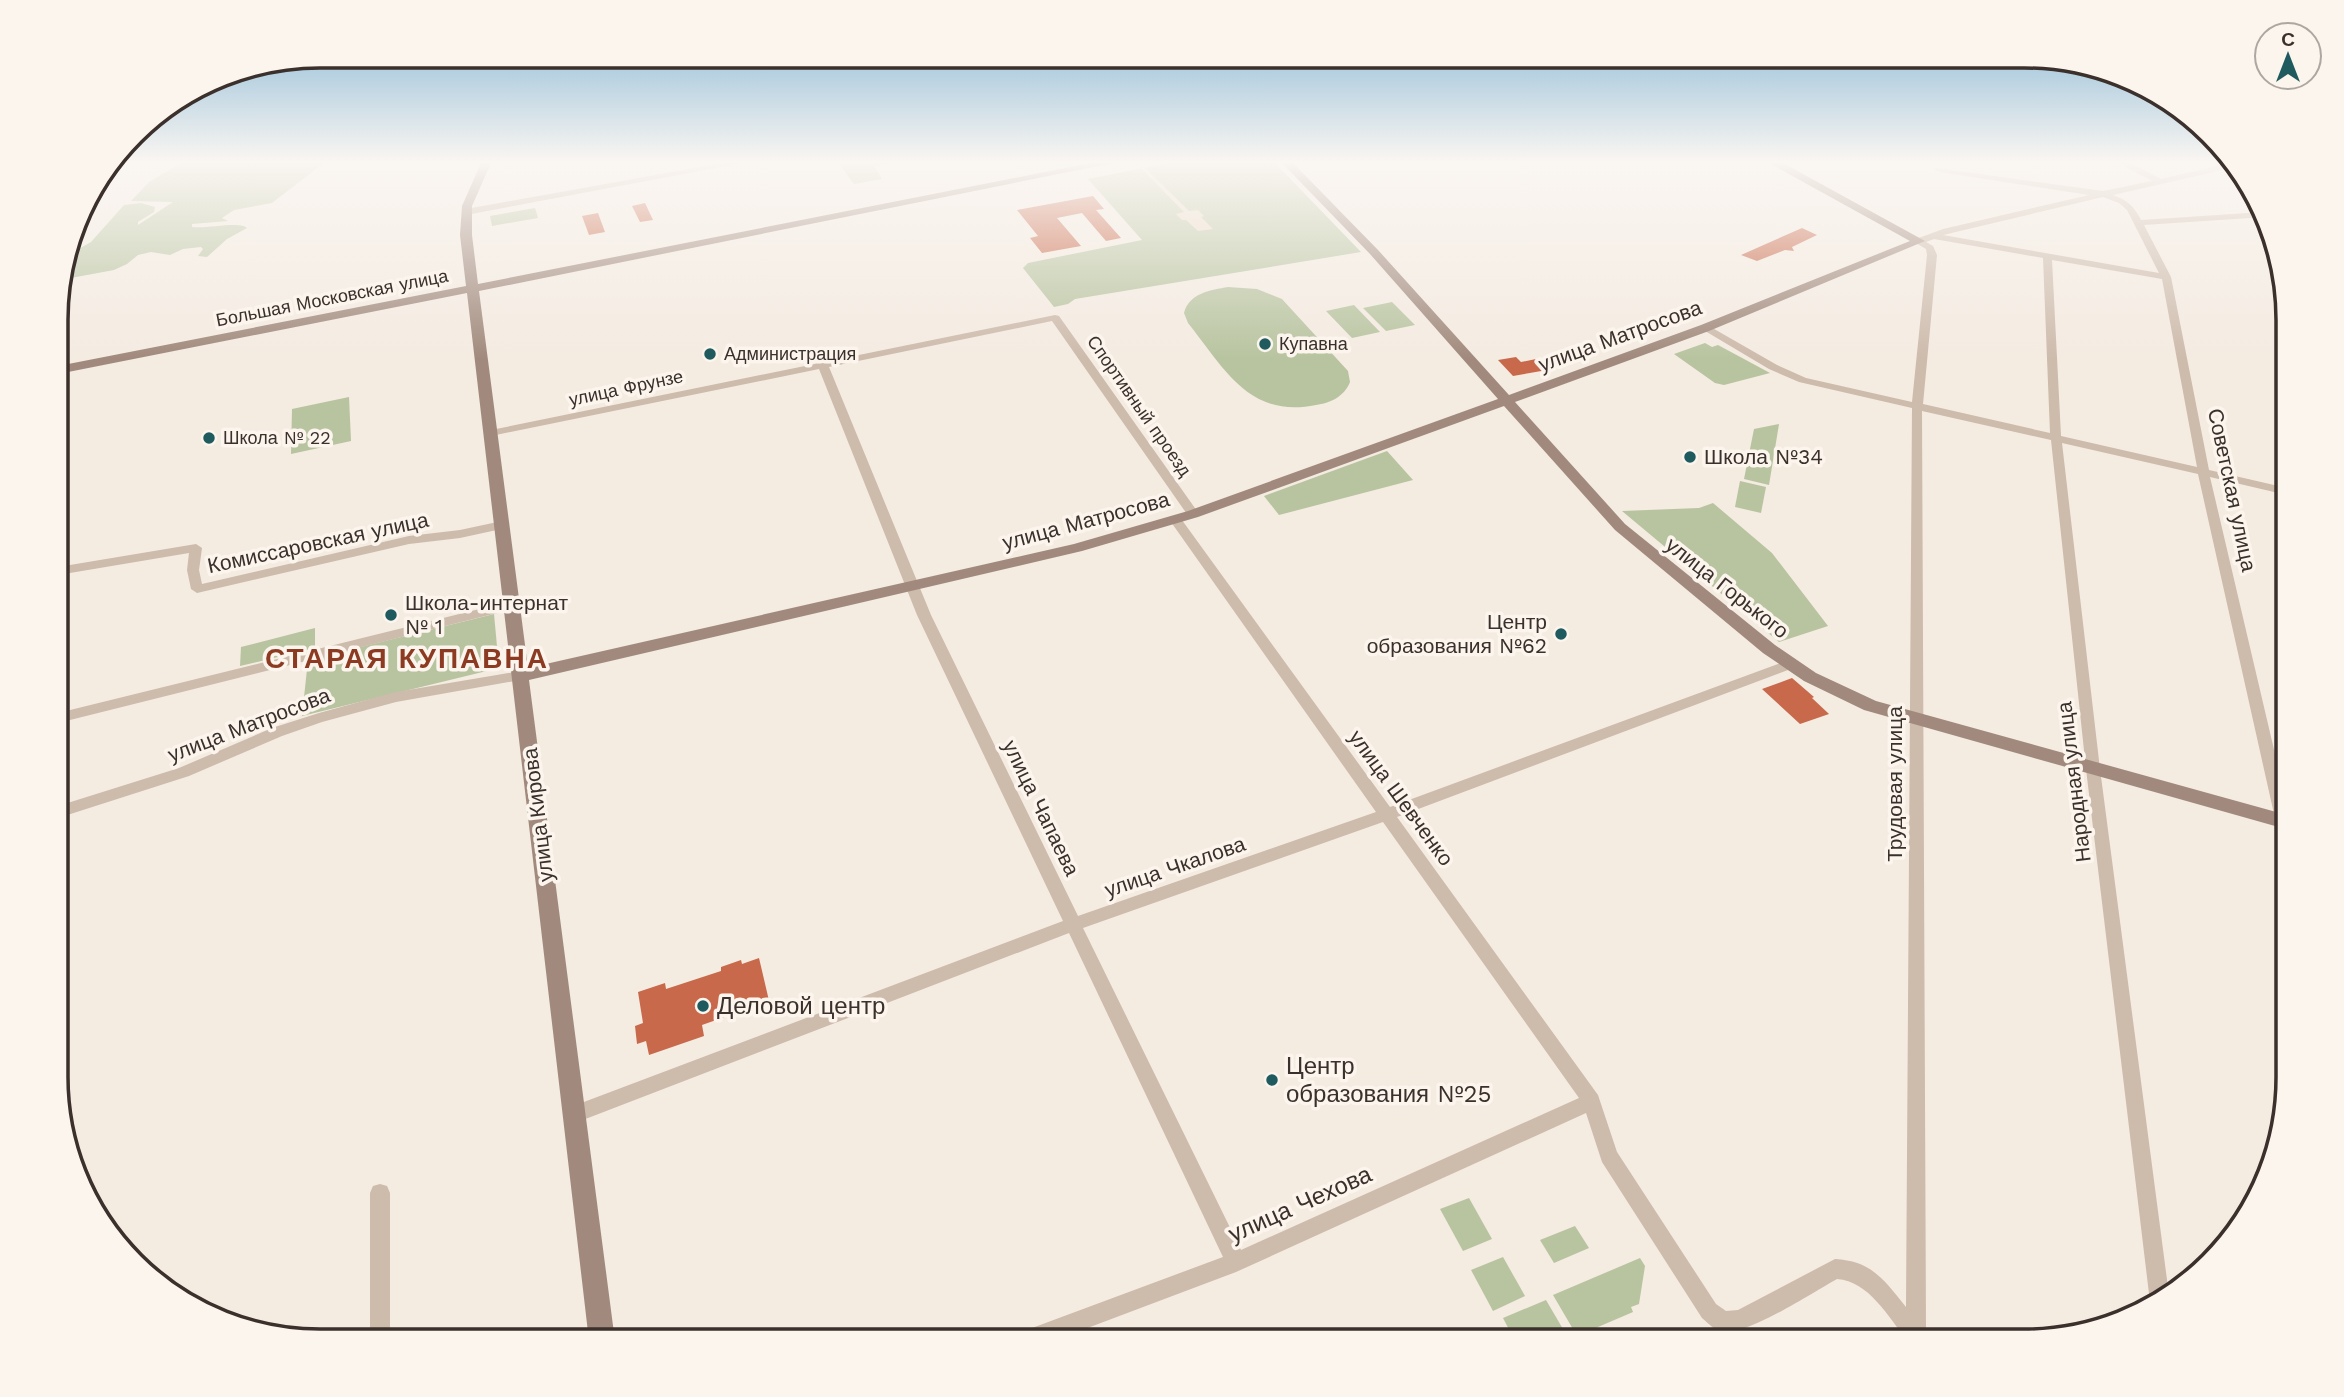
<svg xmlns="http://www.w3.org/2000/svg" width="2344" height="1397" viewBox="0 0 2344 1397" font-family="'Work Sans',sans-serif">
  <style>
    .green { fill: #b8c4a0 }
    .plaza { fill: #ecdcc8 }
    .building { fill: #c8694b }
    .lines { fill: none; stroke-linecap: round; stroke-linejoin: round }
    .street { fill: #cdbbac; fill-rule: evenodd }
    .secondary { fill: #a18a7d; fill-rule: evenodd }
    .poi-dot { fill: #1f5a5e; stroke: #fbf5ee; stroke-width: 2.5 }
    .labels { text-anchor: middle; stroke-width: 7; stroke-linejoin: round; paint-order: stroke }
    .far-street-label { font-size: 18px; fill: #3b302b; stroke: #fbf5ee }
    .far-poi-label { font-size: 18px; fill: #3b302b; stroke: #fbf5ee; text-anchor: start }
    .street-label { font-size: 21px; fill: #3b302b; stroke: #fbf5ee }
    .poi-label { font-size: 21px; fill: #3b302b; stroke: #fbf5ee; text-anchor: start }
    .near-poi-label { font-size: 24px; fill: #3b302b; stroke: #fbf5ee; text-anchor: start }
    .near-street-label { font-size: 24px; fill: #3b302b; stroke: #fbf5ee }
    .district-label { font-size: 28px; font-weight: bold; letter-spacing: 2px; fill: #8c3b22; stroke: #fbf5ee }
    .rim { fill: none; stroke: #3b302b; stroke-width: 3.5 }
  </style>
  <rect width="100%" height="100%" fill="#f4ebe1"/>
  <g class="green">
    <path d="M 324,163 L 272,203 L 234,210 L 222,218 L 228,221 L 192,224 L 192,227 C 207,229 239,221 247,228 L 227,239 L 207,257 L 198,256 L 203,249 L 201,247 L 183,249 L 170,255 L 151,252 L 138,255 L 127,264 L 114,270 L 60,280 L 68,255 L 91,242 L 124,205 L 141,203 L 155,207 L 154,212 L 138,222 L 138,225 L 173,202 L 131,201 L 149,182 L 181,163 Z"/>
    <polygon points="892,163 874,166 882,179 854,184 839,164"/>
    <polygon points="1168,163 1275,163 1361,252 1075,299 1068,304 1054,307 1023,268 1028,263 1142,240 1088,179"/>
    <polygon points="535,208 538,218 492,226 490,216"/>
    <path d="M 1228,287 L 1257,289 L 1282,299 L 1348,371 L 1350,382 C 1344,397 1330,403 1316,405 C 1249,419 1224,368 1188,323 L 1184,313 C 1189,293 1211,290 1228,287 Z"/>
    <polygon points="1392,302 1415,325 1386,331 1363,308"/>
    <polygon points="1354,305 1380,332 1352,338 1326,311"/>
    <polygon points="1705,343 1712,347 1718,345 1770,373 1724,385 1715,383 1674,354"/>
    <polygon points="349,397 351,441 291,454 292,409"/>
    <polygon points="1779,424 1769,485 1744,479 1754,429"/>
    <polygon points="1387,451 1413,480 1279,515 1264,496"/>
    <polygon points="1740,481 1766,487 1761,513 1735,507"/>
    <polygon points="1713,503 1772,553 1828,626 1779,642 1622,511 1699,508"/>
    <polygon points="494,614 499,668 302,716 308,660"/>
    <polygon points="315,628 315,648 240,666 241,647"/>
    <polygon points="1469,1198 1492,1239 1463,1251 1440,1209"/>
    <polygon points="1575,1226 1589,1248 1554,1263 1540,1240"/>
    <polygon points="1503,1257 1525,1296 1493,1311 1471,1270"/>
    <polygon points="1640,1258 1645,1266 1639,1304 1631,1307 1633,1312 1577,1336 1553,1295"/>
    <polygon points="1546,1300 1570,1341 1515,1341 1503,1318"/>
  </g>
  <polygon class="plaza" points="1140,167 1144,167 1189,211 1198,210 1204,216 1201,217 1213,229 1198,231 1186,220 1182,220 1176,214 1184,212"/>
  <g class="building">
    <polygon points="1093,196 1104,209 1096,210 1121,238 1106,241 1082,213 1057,218 1081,246 1042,253 1030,238 1038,236 1017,210"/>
    <polygon points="645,203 653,220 640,222 632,206"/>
    <polygon points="598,213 605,232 589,235 582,216"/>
    <polygon points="1802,228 1817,235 1792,247 1794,251 1785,250 1757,261 1741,255"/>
    <polygon points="1516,357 1521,362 1536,359 1547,370 1513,376 1498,360"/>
    <polygon points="1792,678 1814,697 1812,698 1829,714 1800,724 1762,689"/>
    <polygon points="759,958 770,1005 754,1010 753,1007 702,1025 704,1036 649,1055 646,1041 637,1044 635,1026 643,1023 638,992 665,983 666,989 721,971 721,967 741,960 742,964"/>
  </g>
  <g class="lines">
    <g class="street">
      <polygon points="722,163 742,163 466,215 462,212 466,209"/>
      <path d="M 2118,163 L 2130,163 L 2161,179 L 2230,163 L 2236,167 L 2113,195 C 2127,200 2134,206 2141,220 L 2263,212 L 2265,217 L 2144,225 L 2171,277 L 2209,470 L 2287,488 L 2287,495 L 2210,477 L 2287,805 L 2287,828 L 2279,825 L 2274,814 L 2198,474 L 2062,443 L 2100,769 L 2169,1295 L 2152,1307 L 2150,1302 L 2086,769 L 2051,440 L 1922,411 L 1926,1331 L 1930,1340 L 1907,1340 C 1888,1317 1869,1281 1837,1279 C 1812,1293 1751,1333 1725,1332 C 1716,1332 1709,1324 1702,1318 L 1602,1162 L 1586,1113 L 1236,1272 L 1053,1341 L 1014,1341 L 1017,1334 L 1024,1331 L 1223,1257 L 1069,933 L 575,1123 L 568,1120 L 566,1114 L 568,1108 L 1063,921 L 917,615 L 819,369 L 491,436 L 485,433 L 491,430 L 1055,315 L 1059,316 L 1197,511 L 1199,514 L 1197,517 L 1189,517 L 1052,321 L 829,367 L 931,615 L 1078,916 L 1376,812 L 1171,522 L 1169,519 L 1171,516 L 1179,516 L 1390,807 L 1786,661 L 1796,661 L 1798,664 L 1796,667 L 1397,817 L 1598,1095 L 1617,1152 L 1716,1304 L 1726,1311 L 1738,1310 L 1835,1259 C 1872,1261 1884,1280 1906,1307 L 1912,408 L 1799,382 L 1769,369 L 1700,328 L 1709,326 L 1777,365 L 1806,378 L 1912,402 L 1927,255 L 1926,249 L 1916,243 L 1916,239 L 1943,229 L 2089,195 L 1939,172 L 1935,170 L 1936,168 L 2103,191 L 2152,181 ZM 2103,197 L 2119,203 L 2127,210 L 2159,273 L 1943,235 ZM 1934,239 L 2043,258 L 2050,433 L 1923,404 L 1937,255 L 1933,246 L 1926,242 ZM 2052,260 L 2162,279 L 2197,467 L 2061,436 ZM 1383,822 L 1579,1098 L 1241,1250 L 1083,928 Z"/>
      <polygon points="502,521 508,525 506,528 460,538 409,544 197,593 191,589 187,570 189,553 58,575 58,567 196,544 202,548 199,570 202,584 409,536 460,530"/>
      <polygon points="512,601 518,605 517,608 58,723 58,713"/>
      <polygon points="521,671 528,676 526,679 396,702 322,722 282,736 189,776 58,818 58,806 179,768 272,728 319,713 396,692"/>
      <polygon points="380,1184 387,1186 390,1193 390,1341 370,1341 370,1193 373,1186"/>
    </g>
    <polygon class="secondary" points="481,163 491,163 472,206 472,235 478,284 1090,163 1113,163 479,291 528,668 1074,544 1188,511 1498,399 1370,254 1282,163 1293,163 1378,250 1509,395 1701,325 1910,241 1769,163 1783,163 1925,241 1709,331 1515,402 1625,524 1775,645 1816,673 1876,701 2287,815 2287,842 2280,840 2275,826 1864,710 1804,681 1763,653 1615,530 1504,406 1198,517 1082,551 529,680 615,1341 589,1341 467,293 58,374 58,366 466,286 460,235 462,206"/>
  </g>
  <linearGradient id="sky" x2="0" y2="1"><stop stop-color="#7eb2d2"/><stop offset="0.45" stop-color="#faf6f2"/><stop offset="1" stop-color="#faf6f2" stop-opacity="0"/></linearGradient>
  <rect width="2344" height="359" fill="url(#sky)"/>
  <g class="poi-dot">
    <circle cx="1265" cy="344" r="7"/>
    <circle cx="710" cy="354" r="7"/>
    <circle cx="209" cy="438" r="7"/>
    <circle cx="1690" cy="457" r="7"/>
    <circle cx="391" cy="615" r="7"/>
    <circle cx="1561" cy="634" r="7"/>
    <circle cx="703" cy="1006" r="7"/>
    <circle cx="1272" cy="1080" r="7"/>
  </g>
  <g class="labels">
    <g class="far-street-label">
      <text transform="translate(332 298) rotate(-11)" y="6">Большая Московская улица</text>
      <text transform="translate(626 388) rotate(-12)" y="6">улица Фрунзе</text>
      <text transform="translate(1139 406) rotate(55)" y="6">Спортивный проезд</text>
    </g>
    <g class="far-poi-label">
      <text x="1279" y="350">Купавна</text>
      <text x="724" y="360">Администрация</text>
      <text x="223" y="444">Школа № 22</text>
    </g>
    <g class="street-label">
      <text transform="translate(1620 336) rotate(-20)" y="7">улица Матросова</text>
      <text transform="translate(2232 490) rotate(78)" y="7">Советская улица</text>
      <text transform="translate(1086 521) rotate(-15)" y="7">улица Матросова</text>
      <text transform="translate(318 543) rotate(-12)" y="7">Комиссаровская улица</text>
      <text transform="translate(1727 588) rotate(38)" y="7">улица Горького</text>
      <text transform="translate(249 725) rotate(-21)" y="7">улица Матросова</text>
      <text transform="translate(2074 782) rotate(-97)" y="7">Народная улица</text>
      <text transform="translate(1895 784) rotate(-90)" y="7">Трудовая улица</text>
      <text transform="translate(1401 798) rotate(54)" y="7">улица Шевченко</text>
      <text transform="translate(1041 808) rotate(64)" y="7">улица Чапаева</text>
      <text transform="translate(538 815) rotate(-97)" y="7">улица Кирова</text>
      <text transform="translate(1175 867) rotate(-19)" y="7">улица Чкалова</text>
    </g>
    <g class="poi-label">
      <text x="1704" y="464">Школа №34</text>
      <text x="405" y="610">Школа-интернат<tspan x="405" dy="24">№ 1</tspan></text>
      <text x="1547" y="629" text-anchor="end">Центр<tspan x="1547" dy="24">образования №62</tspan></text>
    </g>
    <g class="near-poi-label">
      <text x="717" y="1014">Деловой центр</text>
      <text x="1286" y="1074">Центр<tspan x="1286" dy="28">образования №25</tspan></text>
    </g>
    <g class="near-street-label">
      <text transform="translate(1300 1204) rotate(-24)" y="8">улица Чехова</text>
    </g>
    <g class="district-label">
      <text x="407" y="668">СТАРАЯ КУПАВНА</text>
    </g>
  </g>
  <path d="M0 0H2344V1397H0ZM320 68H2024A252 252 0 0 1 2276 320V1077A252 252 0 0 1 2024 1329H320A252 252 0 0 1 68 1077V320A252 252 0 0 1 320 68Z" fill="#fbf5ee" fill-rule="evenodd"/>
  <path class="rim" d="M320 68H2024A252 252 0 0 1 2276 320V1077A252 252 0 0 1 2024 1329H320A252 252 0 0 1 68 1077V320A252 252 0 0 1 320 68Z"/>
  <g transform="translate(2288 56)"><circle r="33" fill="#fbf5ee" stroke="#aea6a0" stroke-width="2"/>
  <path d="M0-5L12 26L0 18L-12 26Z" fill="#1f5a5e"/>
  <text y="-10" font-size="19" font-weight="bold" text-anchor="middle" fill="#3b302b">С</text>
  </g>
</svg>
